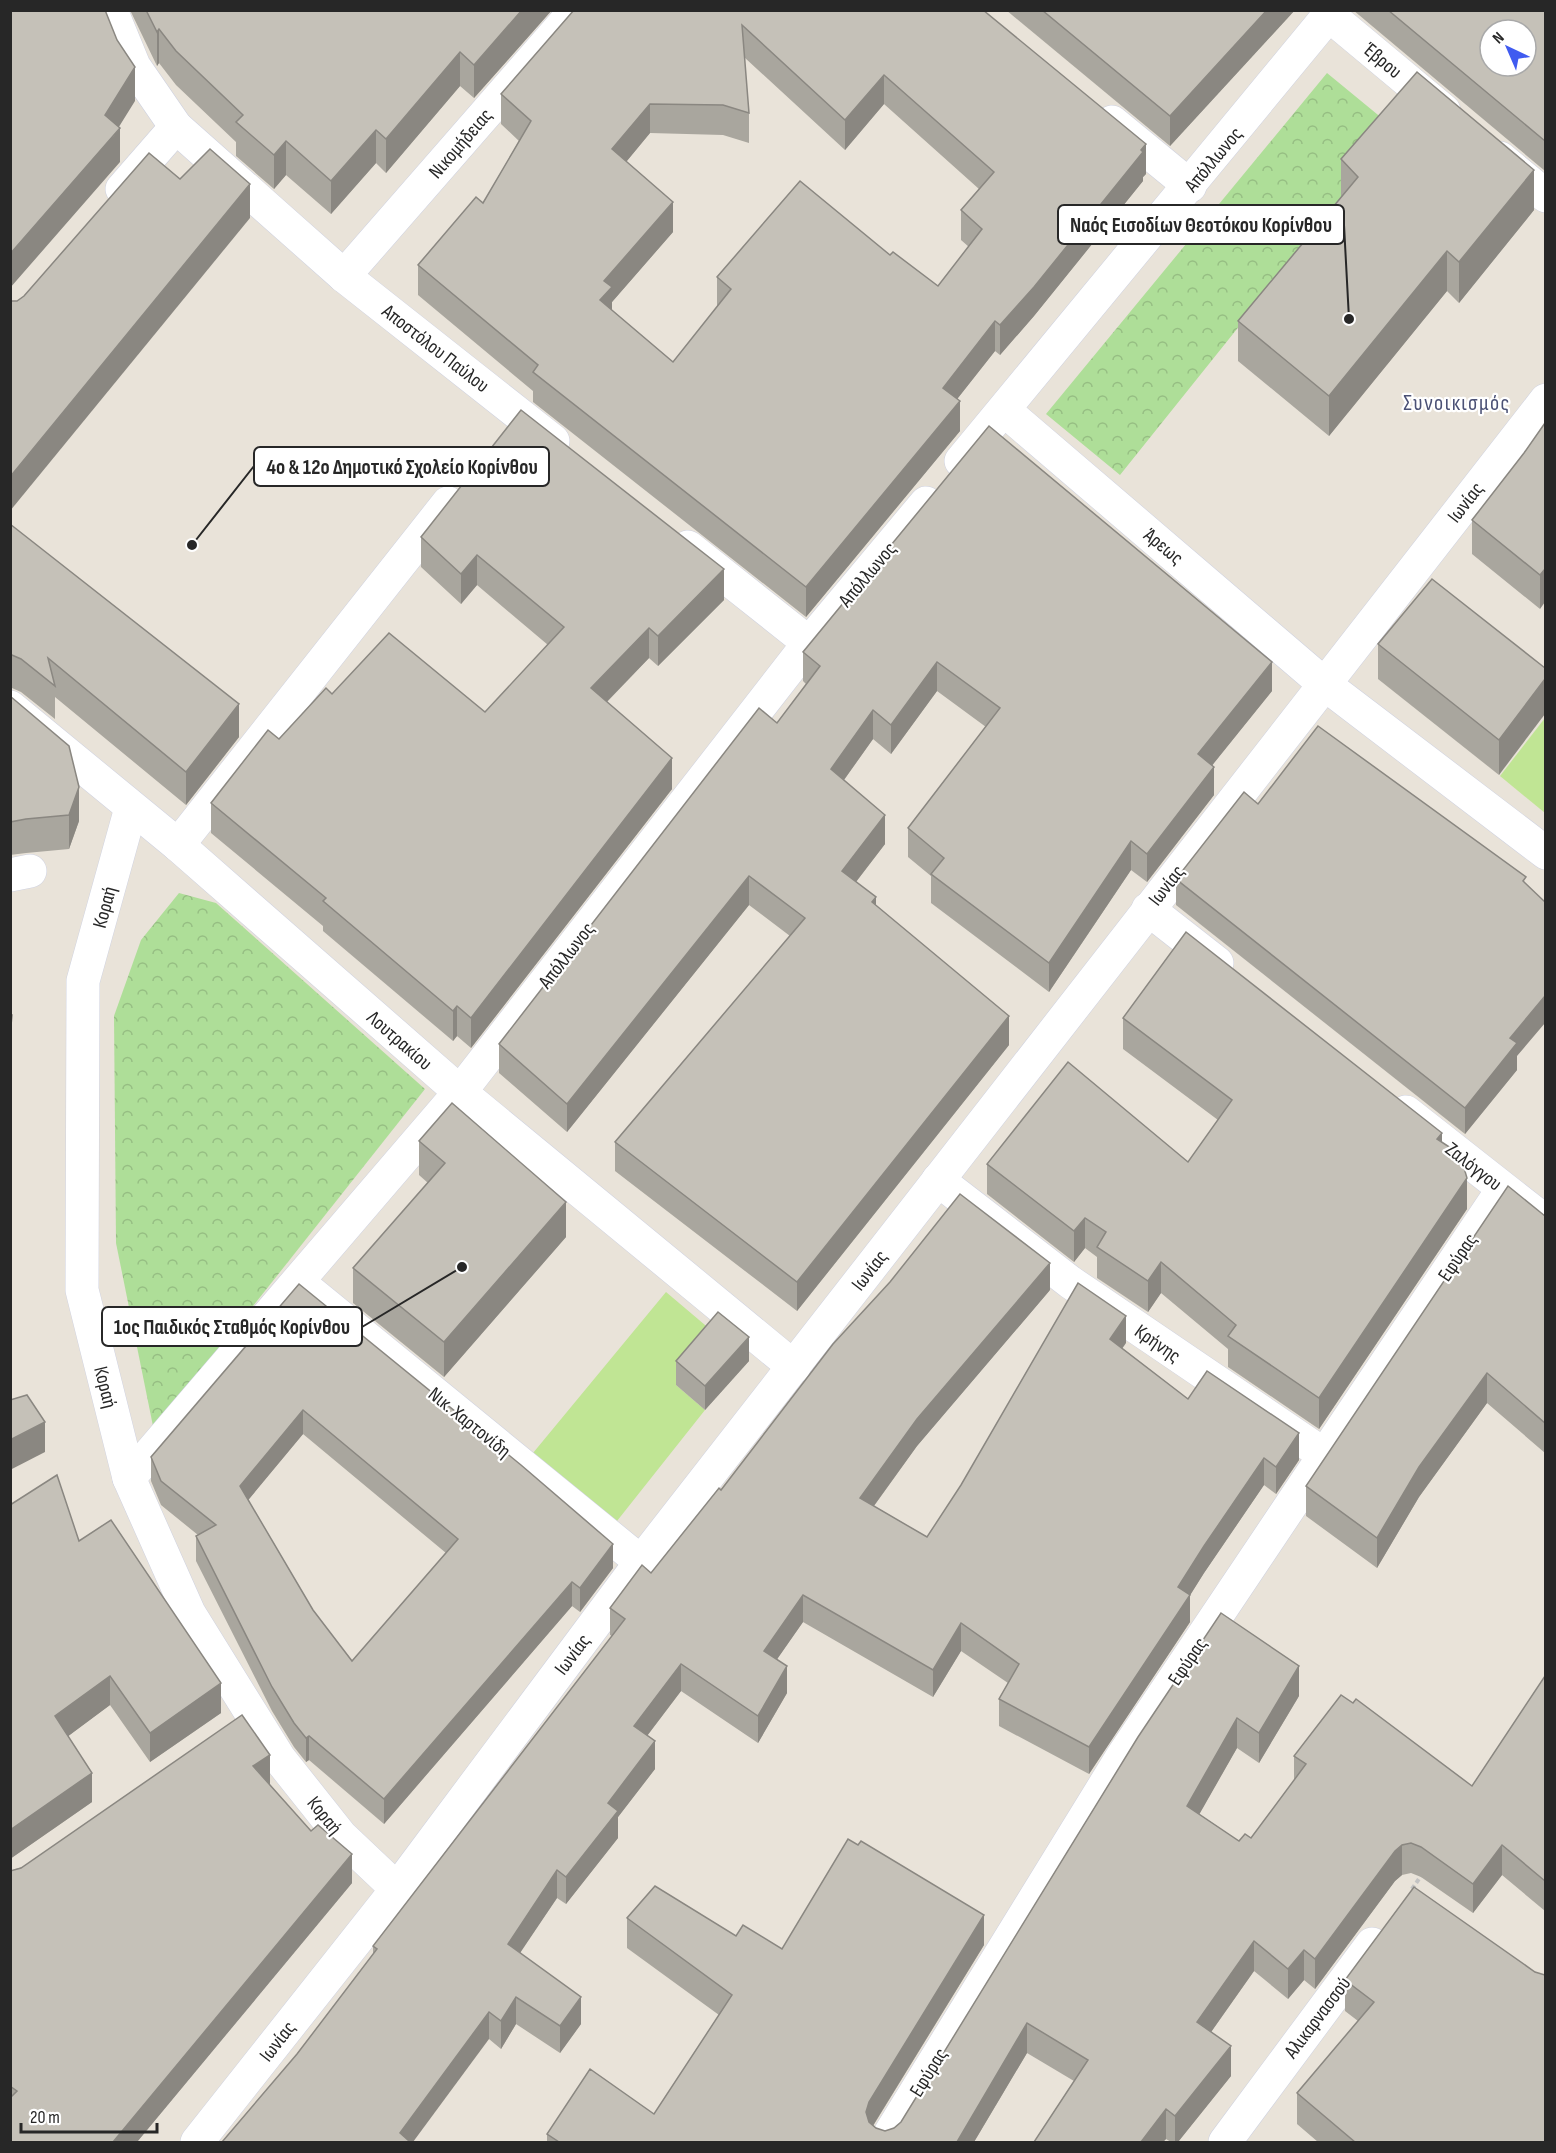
<svg xmlns="http://www.w3.org/2000/svg" width="1556" height="2153" viewBox="0 0 1556 2153" font-family="'Sofia Sans Condensed',sans-serif">
  <style>
    .forest { fill: url(#forest-crowns) }
    .pitch { fill: #c0e594 }
    .lines { fill: none; stroke-linecap: round; stroke-linejoin: round }
    .pedestrian-casing { stroke: #cfd2e0; stroke-width: 34 }
    .minor-casing { stroke: #cfd2e0; stroke-width: 34 }
    .tertiary-casing { stroke: #cfd2e0; stroke-width: 34 }
    .path { stroke: #c3c3c3; stroke-width: 4; stroke-dasharray: 4.5 3; stroke-linecap: butt }
    .pedestrian { stroke: #fff; stroke-width: 33 }
    .minor { stroke: #fff; stroke-width: 33 }
    .tertiary { stroke: #fff; stroke-width: 33 }
    .wall { fill: #a9a69e; fill-rule: evenodd }
    .shaded-wall { fill: #8a8781 }
    .building { fill: #c5c1b8; stroke: #8a8781; stroke-width: 1.5; fill-rule: evenodd }
    .labels { text-anchor: middle; stroke-width: 4.5; stroke-linejoin: round; paint-order: stroke }
    .street-label { font-size: 20px; fill: #272727; stroke: #fff }
    .quarter-label { font-size: 22px; letter-spacing: 1.5px; fill: #4b5175; stroke: #fff }
    .leader { fill: none; stroke: #272727; stroke-width: 2 }
    .callout-dot { fill: #272727; stroke: #fff; stroke-width: 2 }
    .callout { fill: #fff; stroke: #272727; stroke-width: 2 }
    .callout-label { font-size: 21px; text-anchor: middle; font-weight: bold; fill: #272727 }
  </style>
  <defs>
    <pattern id="forest-crowns" width="20" height="18" patternUnits="userSpaceOnUse" patternTransform="scale(1.5)"><rect width="20" height="18" fill="#aede98"/><path d="M2 6a3 3 0 1 1 6 0M12 15a3 3 0 1 1 6 0" fill="none" stroke="#96be83"/></pattern>
  </defs>
  <rect width="100%" height="100%" fill="#e9e3d9"/>
  <g class="forest">
    <polygon points="1327,73 1400,133 1341,199 1120,475 1046,414"/>
    <polygon points="179,893 216,903 425,1089 154,1431 116,1243 114,1016 141,940"/>
  </g>
  <g class="pitch">
    <polygon points="1545,718 1545,813 1500,776"/>
    <polygon points="666,1292 718,1336 676,1385 705,1410 617,1521 533,1453"/>
  </g>
  <g class="lines">
    <g class="pedestrian-casing">
      <g id="pedestrian">
        <polyline points="178,845 448,503"/>
        <polyline points="10,875 30,871"/>
        <polyline points="938,1180 1070,1282 1326,1456"/>
        <polyline points="129,1478 460,1092"/>
      </g>
    </g>
    <g class="minor-casing">
      <g id="minor">
        <polyline points="111,10 134,66 176,127 344,276 553,441"/>
        <polyline points="1330,16 1444,111"/>
        <polyline points="1112,122 1190,186"/>
        <polyline points="1500,158 1546,196"/>
        <polyline points="122,189 176,127"/>
        <polyline points="344,276 576,10"/>
        <polyline points="1004,410 1323,683 1546,853"/>
        <polyline points="961,461 1333,10"/>
        <polyline points="688,547 809,643"/>
        <polyline points="10,707 178,845 460,1092 794,1367"/>
        <polyline points="131,808 83,981 82,1290 129,1478 189,1613 279,1758 341,1836 397,1889"/>
        <polyline points="1148,909 1217,963"/>
        <polyline points="460,1092 809,643 926,503"/>
        <polyline points="1406,1112 1546,1222"/>
        <polyline points="298,1282 641,1562"/>
        <polyline points="885,2142 1122,1757 1503,1189"/>
        <polyline points="1225,2142 1372,1944"/>
      </g>
    </g>
    <g class="tertiary-casing">
      <polyline id="tertiary" points="197,2142 397,1889 641,1562 1546,400"/>
    </g>
    <polyline class="path" points="1412,1889 1423,1873"/>
    <use href="#pedestrian" class="pedestrian"/>
    <use href="#minor" class="minor"/>
    <use href="#tertiary" class="tertiary"/>
  </g>
  <g class="wall">
    <polygon points="130,10 552,10 474,98 460,86 386,173 376,163 331,214 286,175 274,189 236,156 236,142 176,85 159,63 157,66"/>
    <path d="M 574,10 L 983,10 L 1146,174 L 1143,177 L 1143,181 L 1034,316 L 1000,355 L 995,351 L 957,399 L 960,431 L 806,617 L 533,402 L 533,391 L 418,295 L 418,265 L 483,203 L 519,141 L 501,124 L 501,94 ZM 744,57 L 845,150 L 884,104 L 979,189 L 961,210 L 961,240 L 969,247 L 938,286 L 890,255 L 717,277 L 717,307 L 673,362 L 612,310 L 612,302 L 673,232 L 626,162 L 650,133 L 723,135 L 749,143 L 749,113 Z"/>
    <polygon points="1006,10 1295,10 1170,146"/>
    <polygon points="1353,10 1545,10 1545,171"/>
    <polygon points="1341,159 1534,210 1459,303 1447,291 1329,436 1238,361 1238,321 1341,197"/>
    <polygon points="1545,423 1540,609 1472,554 1472,520 1524,453"/>
    <polygon points="989,426 1272,691 1212,765 1214,795 1147,882 1131,870 1049,992 931,903 931,876 908,857 908,828 986,727 937,691 891,754 873,739 844,780 885,844 856,882 876,906 1009,1045 797,1311 615,1171 615,1142 790,936 749,905 567,1132 499,1073 499,1044 777,723 806,684 803,681 803,652"/>
    <polygon points="10,524 239,737 186,805 55,697 55,719 21,692 12,688 10,689"/>
    <polygon points="421,537 724,600 658,666 649,658 607,702 672,789 471,1048 457,1036 453,1041 323,931 323,926 211,833 211,803 279,739 332,694 485,712 548,645 477,585 461,604 421,567"/>
    <polygon points="1378,644 1545,668 1499,775 1378,679"/>
    <polygon points="10,696 79,821 69,849 26,853 10,855"/>
    <polygon points="1176,879 1517,1056 1517,1070 1465,1134 1176,905"/>
    <polygon points="1123,1018 1442,1142 1467,1209 1319,1429 1228,1367 1228,1349 1161,1293 1148,1312 1097,1278 1097,1257 1085,1248 1074,1262 987,1194 987,1164 1188,1162 1218,1120 1123,1049"/>
    <polygon points="419,1141 566,1237 444,1377 353,1303 353,1268 428,1183 419,1175"/>
    <polygon points="1545,1216 1545,1453 1487,1403 1419,1497 1377,1568 1306,1516 1306,1486"/>
    <path d="M 299,1284 L 613,1568 L 580,1612 L 572,1606 L 384,1824 L 309,1760 L 306,1762 L 294,1747 L 272,1711 L 196,1561 L 196,1536 L 198,1535 L 161,1505 L 151,1481 L 151,1457 ZM 303,1434 L 446,1553 L 352,1661 L 313,1610 L 248,1500 Z"/>
    <polygon points="1050,1290 917,1446 874,1506 927,1537 1126,1343 1122,1348 1188,1399 1299,1460 1276,1494 1264,1485 1204,1573 1190,1595 1190,1622 1089,1774 999,1726 999,1699 1008,1683 961,1651 933,1697 803,1622 777,1659 787,1693 758,1743 681,1691 647,1736 655,1769 618,1817 618,1838 566,1904 557,1898 520,1952 581,2024 560,2053 516,2024 501,2049 489,2039 297,2054 373,1954 373,1946 612,1636 610,1635 610,1608 651,1573 721,1490"/>
    <polygon points="676,1361 749,1361 705,1410 676,1385"/>
    <polygon points="10,1505 79,1541 221,1713 150,1762 110,1705 68,1736 92,1802 10,1859"/>
    <polygon points="1545,1676 1545,1911 1502,1875 1473,1913 1421,1877 1411,1873 1402,1875 1395,1881 1315,1989 1304,1980 1288,1999 1254,1971 1211,2032 1231,2076 1178,2142 1171,2142 1166,2139 1163,2142 1034,2142 1074,2081 1027,2053 974,2142 547,2142 547,2134 654,2114 719,2015 627,1948 627,1918 736,1936 782,1949 984,1945 873,2126 876,2128 885,2131 894,2128 901,2122 1138,1737 1299,1696 1259,1763 1237,1748 1199,1814 1239,1841 1251,1838 1294,1780 1294,1756 1472,1786"/>
    <polygon points="270,1785 352,1883 137,2142 10,2142 10,1871"/>
    <polygon points="1414,1887 1545,2142 1318,2142 1297,2124 1297,2093 1358,2021 1345,2011 1345,1980"/>
  </g>
  <g class="shaded-wall">
    <polygon points="522,10 552,10 474,98 474,65"/>
    <polygon points="1267,10 1295,10 1170,146 1170,116"/>
    <polygon points="159,29 159,63 157,66 157,32"/>
    <polygon points="460,52 460,86 386,173 386,139"/>
    <polygon points="135,67 135,101 112,138 120,128 120,162 10,288 10,254 105,115"/>
    <polygon points="884,75 884,104 845,150 845,120"/>
    <polygon points="650,104 650,133 612,179 612,149"/>
    <polygon points="376,130 376,163 331,214 331,181"/>
    <polygon points="286,141 286,175 274,189 274,155"/>
    <polygon points="1146,144 1146,174 1143,177 1143,181 1034,316 1000,355 1000,325"/>
    <polygon points="1534,170 1534,210 1459,303 1459,262"/>
    <polygon points="250,184 250,218 10,511 10,477"/>
    <polygon points="673,202 673,232 612,302 612,316 600,300 604,281"/>
    <polygon points="1447,251 1447,291 1329,436 1329,396"/>
    <polygon points="995,321 995,351 943,417 943,388"/>
    <polygon points="960,401 960,431 806,617 806,587"/>
    <polygon points="477,555 477,585 461,604 461,574"/>
    <polygon points="724,569 724,600 658,666 658,636"/>
    <polygon points="1545,569 1545,602 1540,609 1540,575"/>
    <polygon points="649,628 649,658 591,718 591,688"/>
    <polygon points="937,662 937,691 891,754 891,725"/>
    <polygon points="1272,662 1272,691 1198,783 1198,754"/>
    <polygon points="1545,679 1545,714 1499,775 1499,740"/>
    <polygon points="239,704 239,737 186,805 186,772"/>
    <polygon points="873,710 873,739 831,798 831,769"/>
    <polygon points="672,758 672,789 471,1048 471,1018"/>
    <polygon points="1214,767 1214,795 1147,882 1147,854"/>
    <polygon points="79,787 79,821 69,849 69,815"/>
    <polygon points="885,815 885,844 842,900 842,871"/>
    <polygon points="1131,841 1131,870 1049,992 1049,963"/>
    <polygon points="749,876 749,905 567,1132 567,1104"/>
    <polygon points="876,897 876,925 872,902"/>
    <polygon points="1545,996 1545,1023 1517,1056 1517,1070 1465,1134 1465,1108 1510,1038"/>
    <polygon points="457,1006 457,1036 453,1041 453,1011"/>
    <polygon points="12,1015 12,1039 10,1060 10,1036"/>
    <polygon points="1009,1016 1009,1045 797,1311 797,1282"/>
    <polygon points="1442,1133 1442,1164 1437,1139"/>
    <polygon points="1467,1178 1467,1209 1319,1429 1319,1398"/>
    <polygon points="566,1202 566,1237 444,1377 444,1342"/>
    <polygon points="1085,1218 1085,1248 1074,1262 1074,1231"/>
    <polygon points="1161,1262 1161,1293 1148,1312 1148,1281"/>
    <polygon points="1050,1263 1050,1290 917,1446 860,1525 860,1498 917,1419"/>
    <polygon points="1126,1316 1126,1343 1110,1366 1110,1339"/>
    <polygon points="749,1337 749,1361 705,1410 705,1386"/>
    <polygon points="1487,1373 1487,1403 1419,1497 1377,1568 1377,1538 1419,1467"/>
    <polygon points="303,1410 303,1434 240,1510 240,1486"/>
    <polygon points="45,1422 45,1452 10,1470 10,1440"/>
    <polygon points="1299,1433 1299,1460 1276,1494 1276,1467"/>
    <polygon points="1264,1458 1264,1485 1204,1573 1189,1597 1190,1595 1190,1622 1089,1774 1089,1747 1178,1587 1204,1546"/>
    <polygon points="613,1544 613,1568 580,1612 580,1588"/>
    <polygon points="572,1582 572,1606 384,1824 384,1799"/>
    <polygon points="803,1595 803,1622 764,1678 764,1651"/>
    <polygon points="961,1623 961,1651 933,1697 933,1670"/>
    <polygon points="681,1664 681,1691 634,1753 634,1726"/>
    <polygon points="787,1666 787,1693 758,1743 758,1716"/>
    <polygon points="1299,1666 1299,1696 1259,1763 1259,1733"/>
    <polygon points="110,1676 110,1705 55,1746 55,1716"/>
    <polygon points="221,1683 221,1713 150,1762 150,1733"/>
    <polygon points="1237,1718 1237,1748 1187,1836 1187,1806"/>
    <polygon points="309,1736 309,1760 306,1762 306,1738"/>
    <polygon points="655,1741 655,1769 618,1817 618,1838 566,1904 566,1877 608,1803"/>
    <polygon points="270,1755 270,1785 253,1766"/>
    <polygon points="92,1773 92,1802 10,1859 10,1830"/>
    <polygon points="1402,1845 1402,1875 1395,1881 1315,1989 1315,1959 1395,1851"/>
    <polygon points="1502,1845 1502,1875 1473,1913 1473,1884"/>
    <polygon points="352,1854 352,1883 137,2142 113,2142"/>
    <polygon points="557,1870 557,1898 508,1971 508,1944"/>
    <polygon points="984,1915 984,1945 869,2132 866,2112 869,2102"/>
    <polygon points="1254,1941 1254,1971 1197,2052 1197,2022"/>
    <polygon points="1304,1950 1304,1980 1288,1999 1288,1969"/>
    <polygon points="516,1997 516,2024 501,2049 501,2021"/>
    <polygon points="581,1997 581,2024 560,2053 560,2026"/>
    <polygon points="489,2012 489,2039 413,2142 400,2142 400,2133"/>
    <polygon points="1027,2023 1027,2053 974,2142 957,2142"/>
    <polygon points="1231,2046 1231,2076 1178,2142 1175,2142 1175,2116"/>
    <polygon points="1166,2109 1166,2139 1163,2142 1141,2142"/>
  </g>
  <g class="building">
    <polygon points="10,10 105,10 117,40 135,67 105,115 120,128 10,254"/>
    <polygon points="146,10 522,10 474,65 460,52 386,139 376,130 331,181 286,141 274,155 236,122 243,115 176,51 159,29 157,32"/>
    <path d="M 574,10 L 983,10 L 1146,144 L 1141,150 L 1143,152 L 1034,287 L 1000,325 L 995,321 L 943,388 L 960,401 L 806,587 L 533,372 L 538,365 L 418,265 L 476,197 L 483,203 L 531,121 L 501,94 ZM 742,25 L 845,120 L 884,75 L 994,172 L 961,210 L 982,229 L 938,286 L 893,252 L 890,255 L 800,181 L 717,277 L 731,289 L 673,362 L 600,300 L 612,287 L 604,281 L 673,202 L 612,149 L 650,104 L 723,105 L 749,113 Z"/>
    <polygon points="1042,10 1267,10 1170,116"/>
    <path d="M 1388,10 L 1545,10 L 1545,141 ZM 1490,30 L 1526,30 L 1526,66 L 1490,66 Z"/>
    <polygon points="1417,72 1534,170 1459,262 1447,251 1329,396 1238,321 1358,177 1341,159"/>
    <polygon points="210,149 250,184 10,477 10,301 17,301 24,296 149,153 180,179"/>
    <polygon points="521,410 724,569 658,636 649,628 591,688 672,758 471,1018 457,1006 453,1011 323,901 326,898 211,803 268,730 279,739 326,688 332,694 389,633 485,712 564,627 477,555 461,574 421,537"/>
    <polygon points="1545,423 1545,569 1540,575 1472,520 1524,453"/>
    <polygon points="989,426 1272,662 1198,754 1214,767 1147,854 1131,841 1049,963 931,874 944,858 908,828 1000,708 937,662 891,725 873,710 831,769 885,815 842,871 876,897 872,902 1009,1016 797,1282 615,1142 805,918 749,876 567,1104 499,1044 759,708 777,723 820,666 803,652"/>
    <polygon points="10,524 239,704 186,772 48,658 55,686 21,659 12,655 10,655"/>
    <polygon points="1432,579 1545,668 1545,679 1499,740 1378,644"/>
    <polygon points="10,696 69,746 79,787 69,815 26,819 10,822"/>
    <polygon points="1318,726 1526,877 1523,881 1545,902 1545,996 1510,1038 1517,1043 1465,1108 1176,879 1244,792 1258,804"/>
    <polygon points="1186,932 1442,1133 1437,1139 1460,1154 1467,1178 1319,1398 1228,1336 1236,1325 1161,1262 1148,1281 1097,1247 1106,1232 1085,1218 1074,1231 987,1164 1068,1062 1188,1162 1232,1100 1123,1018"/>
    <polygon points="10,1015 12,1015 10,1036"/>
    <polygon points="452,1103 566,1202 444,1342 353,1268 445,1163 419,1141"/>
    <polygon points="1508,1186 1545,1216 1545,1423 1487,1373 1419,1467 1377,1538 1306,1486"/>
    <polygon points="960,1194 1050,1263 917,1419 860,1498 927,1537 961,1485 1078,1283 1126,1316 1110,1339 1188,1399 1207,1371 1299,1433 1276,1467 1264,1458 1204,1546 1178,1587 1190,1595 1089,1747 999,1699 1019,1664 961,1623 933,1670 803,1595 764,1651 787,1666 758,1716 681,1664 634,1726 655,1741 608,1803 618,1811 566,1877 557,1870 508,1944 581,1997 560,2026 516,1997 501,2021 489,2012 400,2133 409,2141 408,2142 222,2142 297,2054 377,1949 373,1946 625,1619 610,1608 642,1565 651,1573 719,1488 721,1490 833,1344 890,1282"/>
    <path d="M 299,1284 L 521,1465 L 613,1544 L 580,1588 L 572,1582 L 384,1799 L 309,1736 L 306,1738 L 294,1723 L 272,1687 L 196,1536 L 216,1525 L 161,1481 L 151,1457 ZM 303,1410 L 458,1539 L 352,1661 L 313,1610 L 240,1486 Z"/>
    <polygon points="718,1312 749,1337 705,1386 676,1361"/>
    <polygon points="27,1395 45,1422 10,1440 10,1400"/>
    <polygon points="57,1475 79,1541 111,1520 221,1683 150,1733 110,1676 55,1716 92,1773 10,1830 10,1505"/>
    <polygon points="1221,1613 1299,1666 1259,1733 1237,1718 1187,1806 1239,1841 1245,1834 1251,1838 1306,1764 1294,1756 1341,1695 1353,1703 1356,1699 1472,1786 1545,1676 1545,1881 1502,1845 1473,1884 1421,1847 1411,1843 1402,1845 1395,1851 1315,1959 1304,1950 1288,1969 1254,1941 1197,2022 1231,2046 1175,2116 1166,2109 1141,2142 1034,2142 1088,2060 1027,2023 957,2142 558,2142 559,2142 547,2134 590,2069 654,2114 732,1995 627,1918 655,1886 736,1936 743,1925 782,1949 848,1839 858,1845 861,1841 984,1915 869,2102 866,2112 869,2122 876,2128 885,2131 894,2128 901,2122 1138,1737"/>
    <polygon points="242,1715 270,1755 253,1766 311,1831 318,1825 352,1854 113,2142 10,2142 10,2098 17,2091 10,2086 10,1871 21,1868"/>
    <polygon points="1414,1887 1535,1972 1545,1975 1545,2142 1355,2142 1297,2093 1374,2002 1345,1980"/>
  </g>
  <g class="labels">
    <g class="street-label">
      <text transform="translate(1383 60) rotate(40)" y="7">Έβρου</text>
      <text transform="translate(460 143) rotate(-49)" y="7">Νικομήδειας</text>
      <text transform="translate(1213 159) rotate(-50)" y="7">Απόλλωνος</text>
      <text transform="translate(436 348) rotate(38)" y="7">Αποστόλου Παύλου</text>
      <text transform="translate(1465 502) rotate(-52)" y="7">Ιωνίας</text>
      <text transform="translate(1164 546) rotate(40)" y="7">Άρεως</text>
      <text transform="translate(867 574) rotate(-50)" y="7">Απόλλωνος</text>
      <text transform="translate(1166 885) rotate(-52)" y="7">Ιωνίας</text>
      <text transform="translate(104 907) rotate(-75)" y="7">Κοραή</text>
      <text transform="translate(566 955) rotate(-52)" y="7">Απόλλωνος</text>
      <text transform="translate(400 1040) rotate(41)" y="7">Λουτρακίου</text>
      <text transform="translate(1474 1166) rotate(38)" y="7">Ζαλόγγου</text>
      <text transform="translate(1457 1257) rotate(-56)" y="7">Εφύρας</text>
      <text transform="translate(869 1270) rotate(-52)" y="7">Ιωνίας</text>
      <text transform="translate(1158 1343) rotate(35)" y="7">Κρήνης</text>
      <text transform="translate(106 1387) rotate(76)" y="7">Κοραή</text>
      <text transform="translate(470 1422) rotate(39)" y="7">Νικ. Χαρτονίδη</text>
      <text transform="translate(572 1654) rotate(-53)" y="7">Ιωνίας</text>
      <text transform="translate(1187 1661) rotate(-56)" y="7">Εφύρας</text>
      <text transform="translate(325 1815) rotate(51)" y="7">Κοραή</text>
      <text transform="translate(1317 2017) rotate(-53)" y="7">Αλικαρνασσού</text>
      <text transform="translate(277 2041) rotate(-52)" y="7">Ιωνίας</text>
      <text transform="translate(928 2072) rotate(-58)" y="7">Εφύρας</text>
    </g>
    <g class="quarter-label">
      <text x="1457" y="410">Συνοικισμός</text>
    </g>
  </g>
  <path class="leader" d="M1349 319L1344 225M192 545L254 466M462 1267L362 1327"/>
  <g class="callout-dot">
    <circle cx="1349" cy="319" r="6"/>
    <circle cx="192" cy="545" r="6"/>
    <circle cx="462" cy="1267" r="6"/>
  </g>
  <g class="callout">
    <rect x="1058" y="205" width="286" height="39" rx="6"/>
    <rect x="254" y="447" width="295" height="39" rx="6"/>
    <rect x="102" y="1307" width="260" height="39" rx="6"/>
  </g>
  <g class="callout-label">
    <text x="1201" y="232">Ναός Εισοδίων Θεοτόκου Κορίνθου</text>
    <text x="402" y="474">4ο &amp; 12ο Δημοτικό Σχολείο Κορίνθου</text>
    <text x="232" y="1334">1ος Παιδικός Σταθμός Κορίνθου</text>
  </g>
  <rect width="1556" height="2153" fill="none" stroke="#272727" stroke-width="24"/>
  <g transform="translate(1508 48) rotate(316)"><circle r="28" fill="#ffffff" stroke="#a9a9a9" stroke-width="1.5"/>
  <path d="M0-4.5L10 22L0 15L-10 22Z" fill="#405bf0"/>
  <text y="-9" font-size="16" font-weight="bold" text-anchor="middle" fill="#272727">N</text>
  </g>
  <path d="M21 2123v9h136v-9" fill="none" stroke="#272727" stroke-width="3"/>
  <text x="30" y="2123" font-size="18" fill="#272727" stroke="#ffffff" stroke-width="4.5" paint-order="stroke">20 m</text>
</svg>
